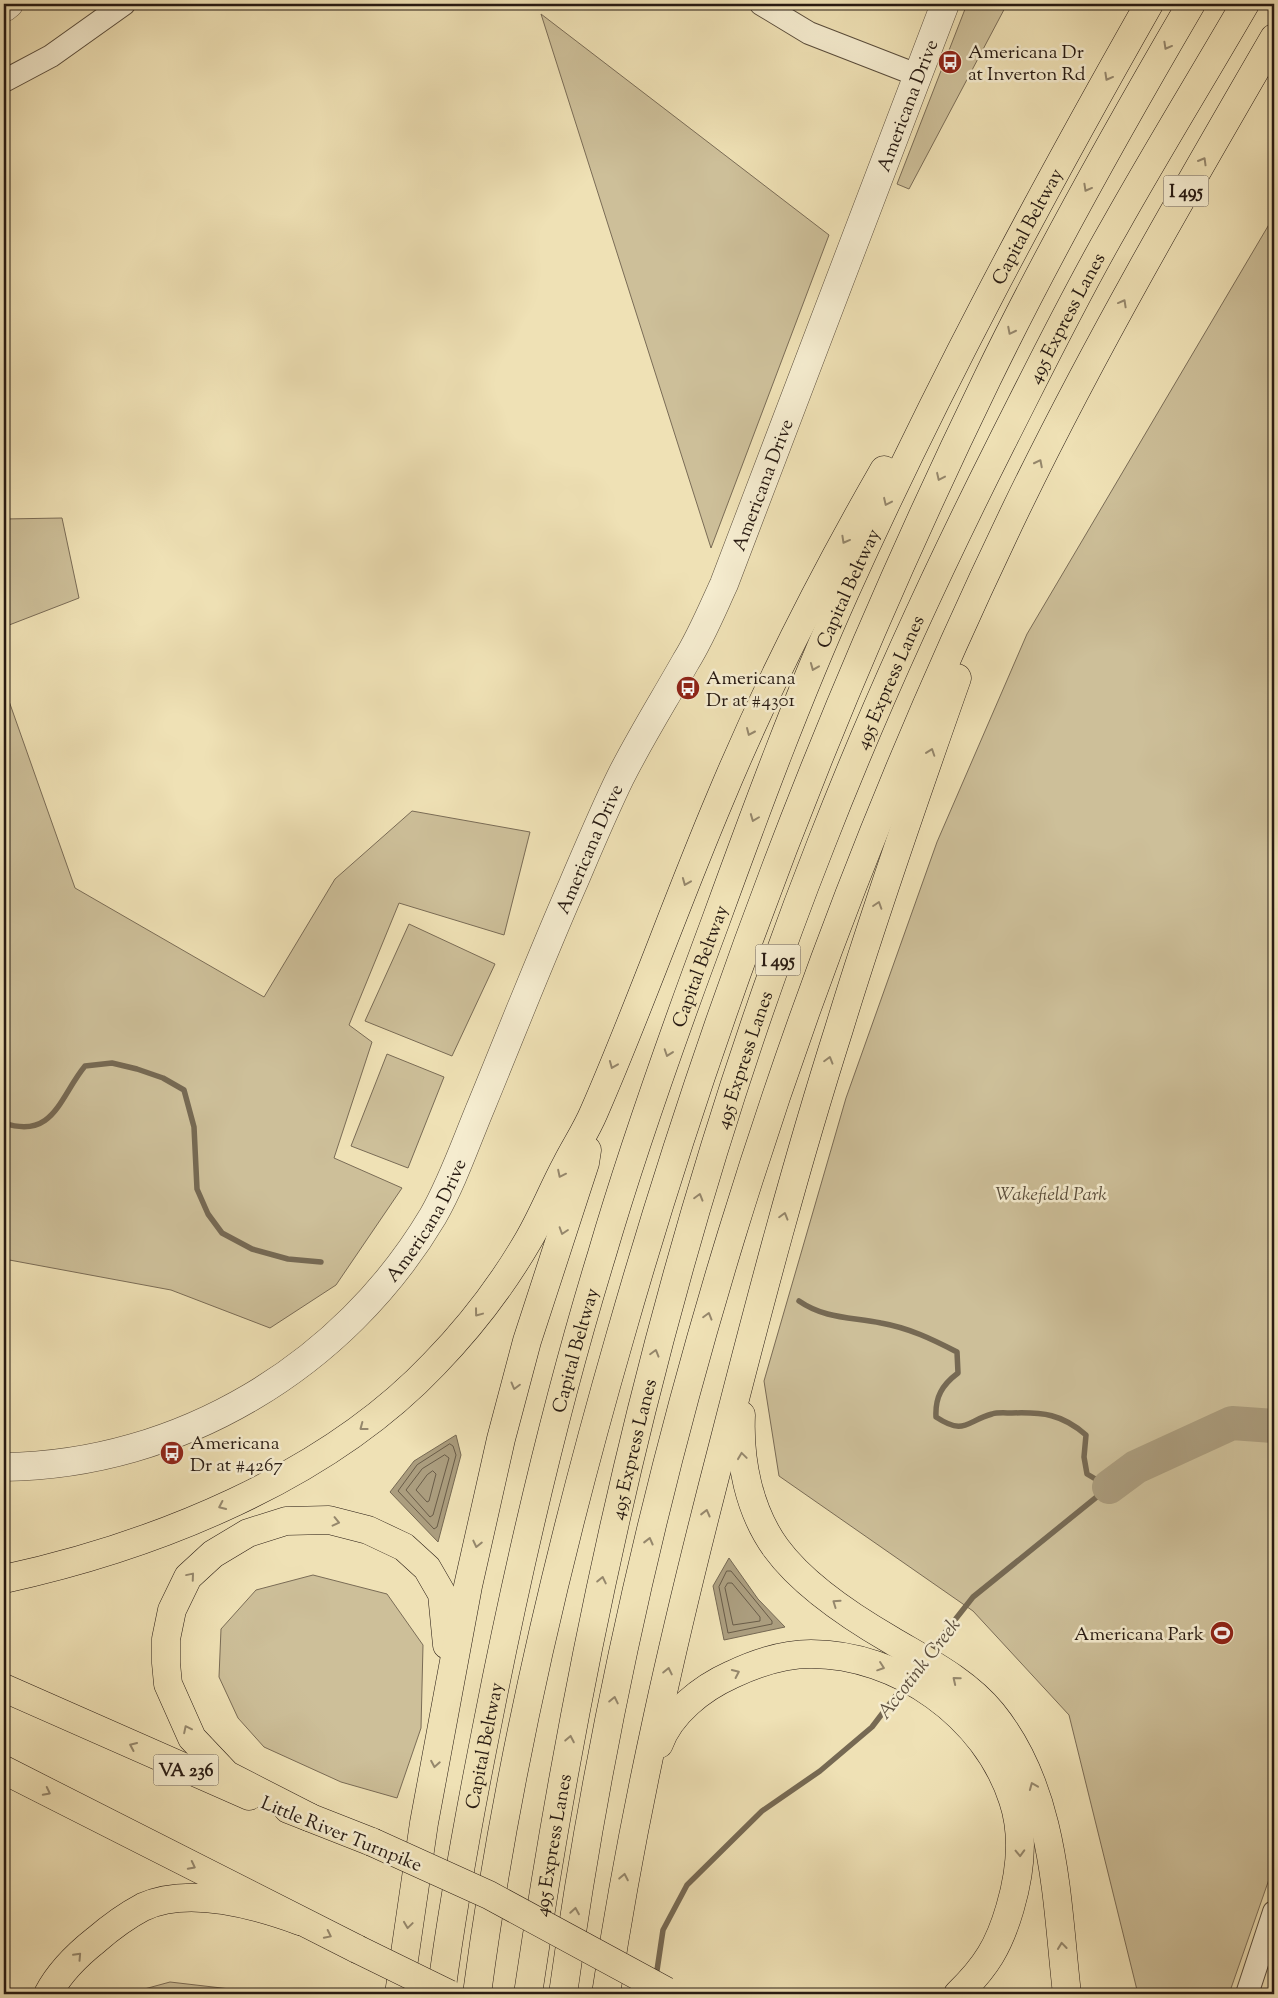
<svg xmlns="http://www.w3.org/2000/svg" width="1278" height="1998" viewBox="0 0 1278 1998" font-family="'Sorts Mill Goudy',serif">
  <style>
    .green { fill: #cdbf99; stroke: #7a6c56 }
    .water { fill: #ab9d7e; stroke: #766953 }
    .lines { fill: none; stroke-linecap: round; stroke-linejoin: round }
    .shore { stroke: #695c48; stroke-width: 1 }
    .stream { stroke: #766953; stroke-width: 5.5 }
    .river { stroke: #ab9d7e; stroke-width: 34 }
    .minor-casing { stroke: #594c3b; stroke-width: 24 }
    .tertiary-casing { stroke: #594c3b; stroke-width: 29 }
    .primary-casing { stroke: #271a12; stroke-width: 29 }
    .motorway-casing { stroke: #271a12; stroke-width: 29 }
    .minor { stroke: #f5eccf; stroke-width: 22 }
    .tertiary { stroke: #f5eccf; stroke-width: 28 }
    .primary { stroke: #efe1b5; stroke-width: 28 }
    .motorway { stroke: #efe1b5; stroke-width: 28 }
    .primary-bridge-casing { stroke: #271a12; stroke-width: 29; stroke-linecap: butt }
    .primary-bridge { stroke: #efe1b5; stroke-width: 28 }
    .oneway { stroke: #95876c }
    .labels { text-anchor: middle; stroke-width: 5; stroke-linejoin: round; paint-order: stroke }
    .shield { fill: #f5eccf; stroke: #65594b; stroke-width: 1 }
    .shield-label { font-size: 18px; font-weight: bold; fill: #271a12 }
    .poi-label { font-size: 19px; fill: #271a12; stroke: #f5eccf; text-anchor: start }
    .street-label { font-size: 19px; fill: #271a12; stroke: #f5eccf }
    .park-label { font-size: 19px; font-style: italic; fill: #594c3a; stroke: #f5eccf }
    .water-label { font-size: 20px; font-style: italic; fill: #5c4e3d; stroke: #f5eccf }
  </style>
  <rect width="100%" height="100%" fill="#efe1b5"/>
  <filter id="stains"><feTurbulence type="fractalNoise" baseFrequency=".004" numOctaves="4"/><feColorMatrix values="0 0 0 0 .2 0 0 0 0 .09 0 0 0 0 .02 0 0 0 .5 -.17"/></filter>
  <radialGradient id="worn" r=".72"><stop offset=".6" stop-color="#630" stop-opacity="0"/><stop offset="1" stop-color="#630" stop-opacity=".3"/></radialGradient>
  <g class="green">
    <polygon points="967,4 1007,4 909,189 897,184"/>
    <polygon points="541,14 829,235 711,548"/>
    <polygon points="1274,216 1274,1865 1229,1994 1138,1994 1069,1715 973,1611 779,1476 764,1381 846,1098 937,842 1027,634"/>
    <polygon points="62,518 79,598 4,627 4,519"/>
    <polygon points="4,687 75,888 264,997 335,879 412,811 530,832 504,935 399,903 349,1025 372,1042 334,1158 402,1188 336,1285 270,1328 171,1290 4,1259"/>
    <polygon points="409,924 495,964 452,1056 365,1021"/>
    <polygon points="387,1054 444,1077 408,1168 351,1146"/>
    <polygon points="313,1575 387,1594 423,1645 421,1728 397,1798 341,1782 264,1747 238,1718 219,1677 221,1629 256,1590"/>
    <polygon points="170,1982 273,1994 126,1994"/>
  </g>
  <g class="water">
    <polygon points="456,1435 461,1455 438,1542 390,1492 414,1461"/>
    <polygon points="729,1558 758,1599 785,1627 724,1640 713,1586"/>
  </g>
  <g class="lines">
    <g class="shore">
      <polygon points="450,1444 453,1446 456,1455 437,1527 434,1529 398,1491 417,1465"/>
      <polygon points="445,1455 449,1458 433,1515 430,1517 406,1490 422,1469"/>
      <polygon points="433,1471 436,1474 429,1501 427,1502 416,1490 427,1475"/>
      <polygon points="727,1571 731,1571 772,1621 772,1624 728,1633 719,1587"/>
      <polygon points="728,1583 732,1583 760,1617 760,1621 733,1625 725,1588"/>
    </g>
    <g class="stream">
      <path d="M 4,1123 C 54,1140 60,1096 85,1066 L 112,1063 L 137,1069 L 163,1078 L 184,1090 L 194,1127 L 197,1189 L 208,1214 L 222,1233 L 252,1249 L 288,1259 L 321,1262"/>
      <path d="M 799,1301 C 825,1319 852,1317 881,1323 C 909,1328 932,1339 957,1352 L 958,1373 C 942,1385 935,1397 936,1417 C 965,1436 966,1421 992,1414 C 998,1412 1006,1413 1012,1413 C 1043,1412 1062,1414 1086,1435 L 1084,1457 L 1087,1474 L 1109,1487 L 973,1597 L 928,1654"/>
      <polyline points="1263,1425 1274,1439"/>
      <polyline points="656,1977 663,1930 687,1885 762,1811 820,1771 872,1727 904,1685"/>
    </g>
    <polyline class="river" points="1109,1487 1136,1467 1232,1423 1274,1426"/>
    <g class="minor-casing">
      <g id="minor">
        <polyline points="761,4 809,33 917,75"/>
        <polyline points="4,81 51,56 124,4"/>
        <polyline points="1247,1994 1274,1912"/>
      </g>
    </g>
    <g class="tertiary-casing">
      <g id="tertiary">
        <polyline points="4,8 9,4"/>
        <path id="s1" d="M 4,1467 C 180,1465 344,1366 433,1216 C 453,1181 466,1142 482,1104 C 512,1031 541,957 573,884 C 588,849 603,813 620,778 C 640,738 664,700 686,661 C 701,637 712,610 724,584 L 945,4"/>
      </g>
    </g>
    <g class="primary-casing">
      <g id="primary">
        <polyline points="4,1688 249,1796"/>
        <polyline points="4,1770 357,1949"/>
        <polyline points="288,1809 372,1842"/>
      </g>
    </g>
    <g class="motorway-casing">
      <g id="motorway">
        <path d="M 741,1415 C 739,1461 749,1511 776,1548 C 803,1585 853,1618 891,1640 C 926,1661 966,1681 992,1713 C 1056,1792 1056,1898 1067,1994"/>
        <path d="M 4,1579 C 155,1546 326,1478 434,1364 C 470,1327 503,1284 529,1239 C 543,1215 553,1189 566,1165 C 575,1147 586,1131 594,1112 C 639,1009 676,903 720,799 C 767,686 823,576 884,470"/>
        <path d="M 659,1744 C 670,1713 702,1688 731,1675 C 756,1663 783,1654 811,1654 C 898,1654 986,1716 1013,1800 C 1025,1836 1020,1874 1010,1908 C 999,1946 986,1967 958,1994"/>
        <polyline points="309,1817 227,1775 192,1738 168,1684 166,1663 166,1639 172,1610 188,1577 213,1554 248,1533 286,1521 329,1520 368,1530 404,1547 427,1568 442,1594 447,1645"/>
        <path d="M 48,1994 C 59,1973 77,1955 96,1940 C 111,1927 126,1916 143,1907 C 188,1886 256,1905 300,1921"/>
        <polyline points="399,1994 424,1823 468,1586 501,1439 527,1341 585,1163 587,1150"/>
        <path id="s2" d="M 441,1994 C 453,1902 470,1811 488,1721 C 519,1563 555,1407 602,1254 C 635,1141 675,1030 716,920 C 756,810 797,699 845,592 C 936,390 1040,196 1149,4"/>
        <path d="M 477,1994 C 506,1772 558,1552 620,1337 C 714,1007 837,688 987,379 C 1049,251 1119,127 1191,4"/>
        <path id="s3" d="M 528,1994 C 586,1602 675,1214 821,844 C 874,708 935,575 1001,444 C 1038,371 1074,297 1115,226 C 1157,151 1202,78 1245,4"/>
        <path d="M 563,1994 C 634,1480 791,977 1016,509 C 1094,348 1184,193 1274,38"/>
        <path d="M 606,1994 C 634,1807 677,1622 725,1438 C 760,1301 796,1164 839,1029 C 875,911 916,794 957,678"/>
      </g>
    </g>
    <use href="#minor" class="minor"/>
    <use href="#tertiary" class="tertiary"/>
    <use href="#primary" class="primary"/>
    <use href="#motorway" class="motorway"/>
    <g class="primary-bridge-casing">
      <g id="primary-bridge">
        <polyline points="372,1842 489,1895 666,1991"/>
        <polyline points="357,1949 449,1994"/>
      </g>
    </g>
    <use href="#primary-bridge" class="primary-bridge"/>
  </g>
  <defs><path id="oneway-chevron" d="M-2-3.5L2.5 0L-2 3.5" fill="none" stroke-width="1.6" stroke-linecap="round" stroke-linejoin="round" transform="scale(1.25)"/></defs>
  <g class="oneway">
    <use href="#oneway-chevron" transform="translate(1167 46) rotate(119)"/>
    <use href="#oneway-chevron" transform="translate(1108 77) rotate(119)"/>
    <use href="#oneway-chevron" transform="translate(1203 161) rotate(-60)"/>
    <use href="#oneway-chevron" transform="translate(1087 188) rotate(119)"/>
    <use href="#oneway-chevron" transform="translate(1123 303) rotate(-61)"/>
    <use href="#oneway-chevron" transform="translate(1011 331) rotate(117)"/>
    <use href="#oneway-chevron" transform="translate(1039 463) rotate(-63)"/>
    <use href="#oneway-chevron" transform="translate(940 477) rotate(115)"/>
    <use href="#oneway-chevron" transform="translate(887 502) rotate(115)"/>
    <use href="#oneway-chevron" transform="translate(845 540) rotate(119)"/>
    <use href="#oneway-chevron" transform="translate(814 667) rotate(112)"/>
    <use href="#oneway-chevron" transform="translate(750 732) rotate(114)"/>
    <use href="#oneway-chevron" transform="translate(931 752) rotate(-71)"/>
    <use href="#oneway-chevron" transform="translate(754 818) rotate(111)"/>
    <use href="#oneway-chevron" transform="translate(686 882) rotate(112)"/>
    <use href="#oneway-chevron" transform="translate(878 905) rotate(-72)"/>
    <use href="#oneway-chevron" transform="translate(668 1053) rotate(109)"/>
    <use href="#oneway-chevron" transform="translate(829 1060) rotate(-74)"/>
    <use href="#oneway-chevron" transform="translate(613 1065) rotate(112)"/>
    <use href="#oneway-chevron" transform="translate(561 1174) rotate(116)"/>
    <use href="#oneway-chevron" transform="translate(699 1197) rotate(-74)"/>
    <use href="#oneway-chevron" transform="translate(784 1216) rotate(-74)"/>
    <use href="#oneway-chevron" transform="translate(563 1231) rotate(108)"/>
    <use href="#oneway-chevron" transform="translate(478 1313) rotate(127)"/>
    <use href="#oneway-chevron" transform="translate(708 1316) rotate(-74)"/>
    <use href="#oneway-chevron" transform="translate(655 1353) rotate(-74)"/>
    <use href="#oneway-chevron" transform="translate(515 1386) rotate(105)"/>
    <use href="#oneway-chevron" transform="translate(363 1427) rotate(143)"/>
    <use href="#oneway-chevron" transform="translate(742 1456) rotate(-98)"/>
    <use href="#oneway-chevron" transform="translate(222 1506) rotate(155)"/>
    <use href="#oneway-chevron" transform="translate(706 1513) rotate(-76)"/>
    <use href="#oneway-chevron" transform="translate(336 1522) rotate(13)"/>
    <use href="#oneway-chevron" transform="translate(649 1541) rotate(-76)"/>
    <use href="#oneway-chevron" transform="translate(477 1544) rotate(103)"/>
    <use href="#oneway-chevron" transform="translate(191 1576) rotate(-50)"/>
    <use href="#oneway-chevron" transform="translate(602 1580) rotate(-78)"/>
    <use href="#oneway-chevron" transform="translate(836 1603) rotate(-145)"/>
    <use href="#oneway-chevron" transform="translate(881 1667) rotate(19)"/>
    <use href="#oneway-chevron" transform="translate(668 1671) rotate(-78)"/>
    <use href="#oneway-chevron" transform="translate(736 1673) rotate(-25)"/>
    <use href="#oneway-chevron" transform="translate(956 1680) rotate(-141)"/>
    <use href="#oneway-chevron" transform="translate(614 1700) rotate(-78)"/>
    <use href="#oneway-chevron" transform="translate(187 1729) rotate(-116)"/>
    <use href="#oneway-chevron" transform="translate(570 1739) rotate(-79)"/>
    <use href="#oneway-chevron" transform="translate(133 1746) rotate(-156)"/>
    <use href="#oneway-chevron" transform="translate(435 1764) rotate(100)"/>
    <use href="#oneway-chevron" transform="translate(1033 1786) rotate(-112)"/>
    <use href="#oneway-chevron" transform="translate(47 1792) rotate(27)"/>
    <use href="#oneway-chevron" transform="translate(1020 1853) rotate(88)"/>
    <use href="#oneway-chevron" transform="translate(192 1866) rotate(27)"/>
    <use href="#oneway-chevron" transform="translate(624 1877) rotate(-79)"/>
    <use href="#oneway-chevron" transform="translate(575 1911) rotate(-81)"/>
    <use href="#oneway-chevron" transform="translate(408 1925) rotate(98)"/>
    <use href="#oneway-chevron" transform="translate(328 1935) rotate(26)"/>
    <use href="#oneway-chevron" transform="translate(1062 1946) rotate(-96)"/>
    <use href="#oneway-chevron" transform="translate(78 1956) rotate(-47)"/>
  </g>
  <defs>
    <g id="bus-disc" transform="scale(1.25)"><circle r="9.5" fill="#8f2418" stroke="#f5eccf"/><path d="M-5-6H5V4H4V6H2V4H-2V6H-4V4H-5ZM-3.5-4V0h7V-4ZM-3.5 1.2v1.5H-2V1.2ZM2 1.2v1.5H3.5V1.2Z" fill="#fff"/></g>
    <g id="stadium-disc" transform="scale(1.25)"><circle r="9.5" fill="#8f2418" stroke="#f5eccf"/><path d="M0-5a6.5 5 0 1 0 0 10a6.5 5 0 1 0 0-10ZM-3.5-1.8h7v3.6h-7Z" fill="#fff"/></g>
  </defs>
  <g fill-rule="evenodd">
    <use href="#bus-disc" x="950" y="62"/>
    <use href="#bus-disc" x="688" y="688"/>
    <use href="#bus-disc" x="172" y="1453"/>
    <use href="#stadium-disc" x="1222" y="1633"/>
  </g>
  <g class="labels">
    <g class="shield">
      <rect x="1163.5" y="175.5" width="45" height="31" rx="4"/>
      <rect x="755.5" y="944.5" width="45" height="31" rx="4"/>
      <rect x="153.5" y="1754.5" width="65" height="31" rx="4"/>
    </g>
    <g class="shield-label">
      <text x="1186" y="197">I 495</text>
      <text x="778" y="966">I 495</text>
      <text x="186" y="1776">VA 236</text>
    </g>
    <g class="poi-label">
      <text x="968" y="58">Americana Dr<tspan x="968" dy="22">at Inverton Rd</tspan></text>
      <text x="706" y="684">Americana<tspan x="706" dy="22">Dr at #4301</tspan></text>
      <text x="190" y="1449">Americana<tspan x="190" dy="22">Dr at #4267</tspan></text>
      <text x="1204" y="1640" text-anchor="end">Americana Park</text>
    </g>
    <g class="street-label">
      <text dy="7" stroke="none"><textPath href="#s1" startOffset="1728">Americana Drive</textPath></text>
      <text dy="7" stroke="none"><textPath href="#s2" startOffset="1872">Capital Beltway</textPath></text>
      <text dy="7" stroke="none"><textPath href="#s3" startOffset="1770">495 Express Lanes</textPath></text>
      <text dy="7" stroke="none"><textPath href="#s1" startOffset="1322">Americana Drive</textPath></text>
      <text dy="7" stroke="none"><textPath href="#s2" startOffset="1468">Capital Beltway</textPath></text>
      <text dy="7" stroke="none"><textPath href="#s3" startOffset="1365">495 Express Lanes</textPath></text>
      <text dy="7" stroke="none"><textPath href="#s1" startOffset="918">Americana Drive</textPath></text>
      <text dy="7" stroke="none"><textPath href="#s2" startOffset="1062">Capital Beltway</textPath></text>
      <text dy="7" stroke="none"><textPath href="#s3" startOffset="960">495 Express Lanes</textPath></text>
      <text dy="7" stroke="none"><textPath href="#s1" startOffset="512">Americana Drive</textPath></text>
      <text dy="7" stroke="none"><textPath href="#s2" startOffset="658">Capital Beltway</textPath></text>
      <text dy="7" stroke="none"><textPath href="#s3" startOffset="555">495 Express Lanes</textPath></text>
      <text dy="7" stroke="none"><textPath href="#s2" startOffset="252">Capital Beltway</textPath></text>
      <text transform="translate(342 1833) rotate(22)" y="7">Little River Turnpike</text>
      <text dy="7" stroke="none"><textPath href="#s3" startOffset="151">495 Express Lanes</textPath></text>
    </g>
    <g class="park-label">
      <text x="1051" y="1200">Wakefield Park</text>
    </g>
    <g class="water-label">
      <text transform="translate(918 1668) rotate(-52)" y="7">Accotink Creek</text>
    </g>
  </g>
  <rect width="1278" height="1998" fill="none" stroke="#efe1b5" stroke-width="20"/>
  <rect x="5" y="5" width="1268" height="1988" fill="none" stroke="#271a12" stroke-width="2.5"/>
  <rect x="10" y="10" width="1258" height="1978" fill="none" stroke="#271a12"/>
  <rect width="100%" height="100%" filter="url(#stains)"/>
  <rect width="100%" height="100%" fill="url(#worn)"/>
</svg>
